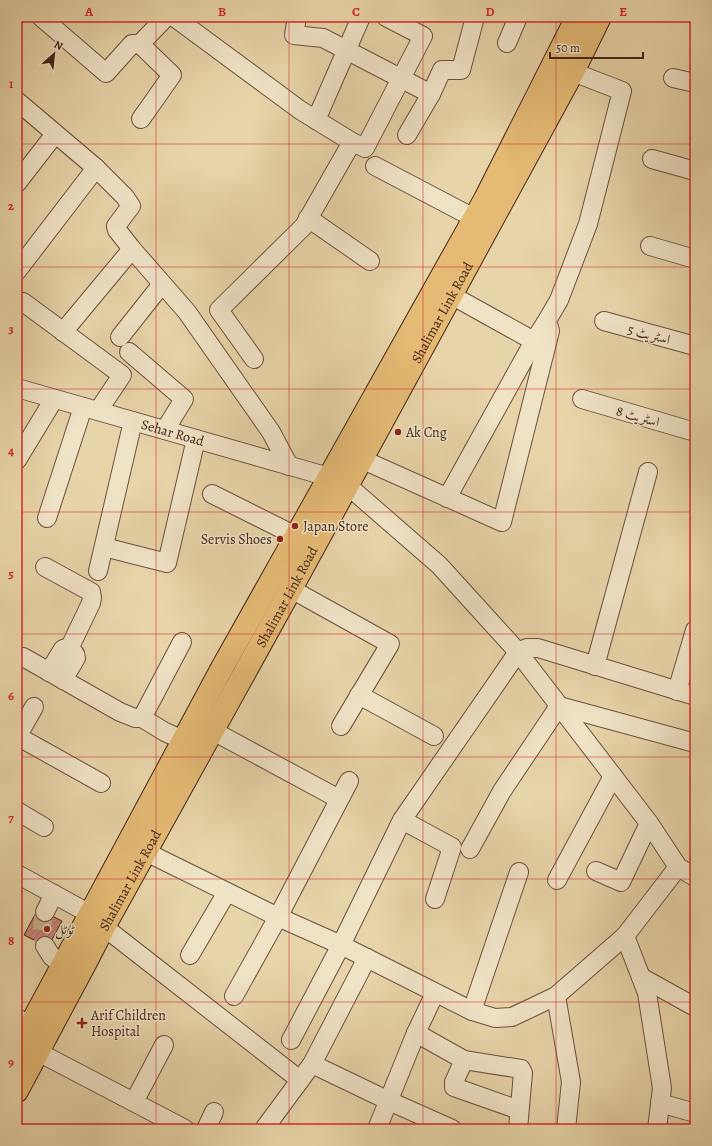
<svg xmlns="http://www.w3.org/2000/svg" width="712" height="1146" viewBox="0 0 712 1146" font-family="Alegreya,Amiri,serif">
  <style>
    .building { fill: url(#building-hatch); stroke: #422419 }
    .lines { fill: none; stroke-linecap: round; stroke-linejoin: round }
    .minor-tunnel { stroke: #c6b18b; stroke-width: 18; stroke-dasharray: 18 9; stroke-linecap: butt }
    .minor-casing { stroke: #6b503d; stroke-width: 20 }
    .major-casing { stroke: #422419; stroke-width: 24 }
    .minor { stroke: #efe3c6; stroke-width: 18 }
    .major { stroke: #e4ba74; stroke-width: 22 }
    .grid { fill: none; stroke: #d62828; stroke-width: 1; stroke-opacity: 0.55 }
    .poi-dot { fill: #8f2418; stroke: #efe3c6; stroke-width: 1.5 }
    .labels { text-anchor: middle; stroke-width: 3; stroke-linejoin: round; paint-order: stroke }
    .street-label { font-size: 14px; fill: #422419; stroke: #efe3c6 }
    .poi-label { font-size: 14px; fill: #422419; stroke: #efe3c6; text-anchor: start }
    .neatline { fill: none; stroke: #d62828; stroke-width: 1.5 }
    .grid-label { font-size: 13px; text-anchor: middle; font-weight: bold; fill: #d62828 }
  </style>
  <defs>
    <pattern id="building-hatch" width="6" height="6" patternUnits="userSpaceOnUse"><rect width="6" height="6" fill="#cd8779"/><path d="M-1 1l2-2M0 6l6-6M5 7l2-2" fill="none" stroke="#a86e62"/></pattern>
  </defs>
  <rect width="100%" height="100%" fill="#e7d4a8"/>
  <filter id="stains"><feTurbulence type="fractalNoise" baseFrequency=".005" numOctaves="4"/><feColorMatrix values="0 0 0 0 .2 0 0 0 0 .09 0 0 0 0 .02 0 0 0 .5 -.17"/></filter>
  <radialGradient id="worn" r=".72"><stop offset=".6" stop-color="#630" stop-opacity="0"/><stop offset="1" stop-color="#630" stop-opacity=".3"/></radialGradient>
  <polygon class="building" points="38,909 62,921 48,947 24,935"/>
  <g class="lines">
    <path class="minor-tunnel" d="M 45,912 C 41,923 41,935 45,946"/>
    <g class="minor-casing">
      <g id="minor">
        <polyline points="41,17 106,73 132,44 140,44 166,17"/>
        <polyline points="174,17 300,110 352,142 365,148 423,36 386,17"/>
        <polyline points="297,17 294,35 323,38 431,94"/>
        <polyline points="507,43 518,17"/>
        <polyline points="140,44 172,75 141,119"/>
        <polyline points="673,78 695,83"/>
        <polyline points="17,101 96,168 125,197 131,206 116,226 117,230 132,249 187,312 271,432 289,466"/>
        <polyline points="316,120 361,17"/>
        <polyline points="407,135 431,94 442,70 461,70 475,17"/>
        <polyline points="652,159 695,171"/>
        <polyline points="375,166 474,218"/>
        <polyline points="17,183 55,134"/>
        <polyline points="308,218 370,261"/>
        <polyline points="650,246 695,259"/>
        <polyline points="17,271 96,168"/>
        <polyline points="451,295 534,341"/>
        <polyline points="23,302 122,375 98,411"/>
        <polyline points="604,321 695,346"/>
        <polyline points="63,332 132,249"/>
        <polyline points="120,337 162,284"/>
        <polyline points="129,352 184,399 165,430"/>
        <polyline points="254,359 219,310 304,226 352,142"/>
        <path id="s1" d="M 17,388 L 329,477"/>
        <polyline points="582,399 695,432"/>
        <polyline points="361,459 502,522 550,331 549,327 545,324 559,300 588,224 622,91 573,72"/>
        <polyline points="17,460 54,399"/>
        <polyline points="347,485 439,565 518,652 649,823 678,867 695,877"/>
        <polyline points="212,494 296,536"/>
        <polyline points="447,498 534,341 545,324"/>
        <polyline points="47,518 83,407"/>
        <polyline points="104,547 167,563 196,439"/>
        <polyline points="45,567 91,592 92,598 91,603 69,649 66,648 63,649 49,672"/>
        <polyline points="98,571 133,421"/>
        <polyline points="291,589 390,644 341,726"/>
        <polyline points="182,642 142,718 165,732 183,740"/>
        <polyline points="17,657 23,657 120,712 135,718 142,718"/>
        <polyline points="595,666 648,472"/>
        <path d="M 63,680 L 76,658 C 76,653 73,651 69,649"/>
        <polyline points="677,691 695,630"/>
        <polyline points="359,695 434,736"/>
        <polyline points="213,731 339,799"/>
        <polyline points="17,736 101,783"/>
        <polyline points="17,737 34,707"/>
        <polyline points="17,811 44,827"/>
        <polyline points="402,820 452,847 435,899"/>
        <polyline points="470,849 502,791 559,706 695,743"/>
        <polyline points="146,852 278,917 341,945 472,1011 495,1018 512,1017 556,996 625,936 678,867"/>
        <polyline points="596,871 621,882 649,823"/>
        <polyline points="17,874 90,914"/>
        <polyline points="557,880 613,776"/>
        <polyline points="45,912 54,894"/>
        <polyline points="104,927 300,1080"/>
        <polyline points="625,936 647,993 662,1088 657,1129"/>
        <polyline points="45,946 52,957 63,965"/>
        <polyline points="190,955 227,892"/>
        <polyline points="641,977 695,1007"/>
        <polyline points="234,996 278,917 349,781"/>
        <polyline points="556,996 571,1082 566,1129"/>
        <polyline points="472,1011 519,872"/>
        <polyline points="17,1018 30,1026"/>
        <polyline points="416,1033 464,1060 521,1069 523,1073 518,1129"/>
        <polyline points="291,1040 341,945 402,820 518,652 527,648 538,648 695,696"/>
        <polyline points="38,1052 185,1129"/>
        <polyline points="464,1060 454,1082 454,1087 519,1110"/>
        <polyline points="312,1064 389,1101 452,1129"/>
        <polyline points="134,1102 164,1045"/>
        <polyline points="660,1103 695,1113"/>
        <polyline points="206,1129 214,1112"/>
        <polyline points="264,1129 312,1064 367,958"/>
        <polyline points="377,1129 416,1033 435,993"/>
      </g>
    </g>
    <g class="major-casing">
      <g id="major">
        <polyline points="17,1050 222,668 485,199 577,17"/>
        <path id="s2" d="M 17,1091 L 86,962 L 104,927 L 291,589 L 573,72 L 600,17"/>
      </g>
    </g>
    <use href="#minor" class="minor"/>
    <use href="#major" class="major"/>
  </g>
  <path class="grid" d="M 156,17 L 156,1129M 289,17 L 289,1129M 423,17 L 423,1129M 556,17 L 556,1129M 17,144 L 695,144M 17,267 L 695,267M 17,389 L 695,389M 17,512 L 695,512M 17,634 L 695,634M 17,757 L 695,757M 17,879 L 695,879M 17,1002 L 695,1002"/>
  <g class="poi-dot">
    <circle cx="398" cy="432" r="4"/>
    <circle cx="295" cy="526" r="4"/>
    <circle cx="280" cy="539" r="4"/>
    <circle cx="47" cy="929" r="4"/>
    <path d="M80 1017h4v4h4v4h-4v4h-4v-4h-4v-4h4z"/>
  </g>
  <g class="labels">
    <g class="street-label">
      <text dy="5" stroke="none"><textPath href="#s2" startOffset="887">Shalimar Link Road</textPath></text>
      <text transform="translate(649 334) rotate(15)" y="5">اسٹریٹ 5</text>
      <text transform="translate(638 416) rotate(16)" y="5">اسٹریٹ 8</text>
      <text dy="5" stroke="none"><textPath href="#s1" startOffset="162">Sehar Road</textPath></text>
      <text dy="5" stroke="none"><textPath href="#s2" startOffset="563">Shalimar Link Road</textPath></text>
      <text dy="5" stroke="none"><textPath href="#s2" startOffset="239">Shalimar Link Road</textPath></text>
    </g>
    <g class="poi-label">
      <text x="406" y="437">Ak Cng</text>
      <text x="303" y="531">Japan Store</text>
      <text x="272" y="544" text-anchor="end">Servis Shoes</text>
      <text x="55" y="934">ٹوٹل</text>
      <text x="91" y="1020">Arif Children<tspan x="91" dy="16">Hospital</tspan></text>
    </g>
  </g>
  <rect width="712" height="1146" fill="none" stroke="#e7d4a8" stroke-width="44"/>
  <g transform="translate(54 54) rotate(27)" stroke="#efe3c6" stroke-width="3" paint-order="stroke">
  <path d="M0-3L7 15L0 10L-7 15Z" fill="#422419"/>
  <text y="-6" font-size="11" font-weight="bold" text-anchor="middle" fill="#422419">N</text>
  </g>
  <path d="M550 52v6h93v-6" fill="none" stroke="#422419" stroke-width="2"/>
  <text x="556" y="52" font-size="12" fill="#422419" stroke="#efe3c6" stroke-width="3" paint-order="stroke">50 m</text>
  <rect x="22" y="22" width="668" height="1102" class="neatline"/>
  <g class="grid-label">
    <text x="89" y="16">A</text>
    <text x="222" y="16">B</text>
    <text x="356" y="16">C</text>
    <text x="490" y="16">D</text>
    <text x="623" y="16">E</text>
    <text x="11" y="88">1</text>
    <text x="11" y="210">2</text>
    <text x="11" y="333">3</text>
    <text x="11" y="455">4</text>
    <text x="11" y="578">5</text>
    <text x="11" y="700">6</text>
    <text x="11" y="822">7</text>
    <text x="11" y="945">8</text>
    <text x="11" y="1067">9</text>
  </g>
  <rect width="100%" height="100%" filter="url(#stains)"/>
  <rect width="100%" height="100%" fill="url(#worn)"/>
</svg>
